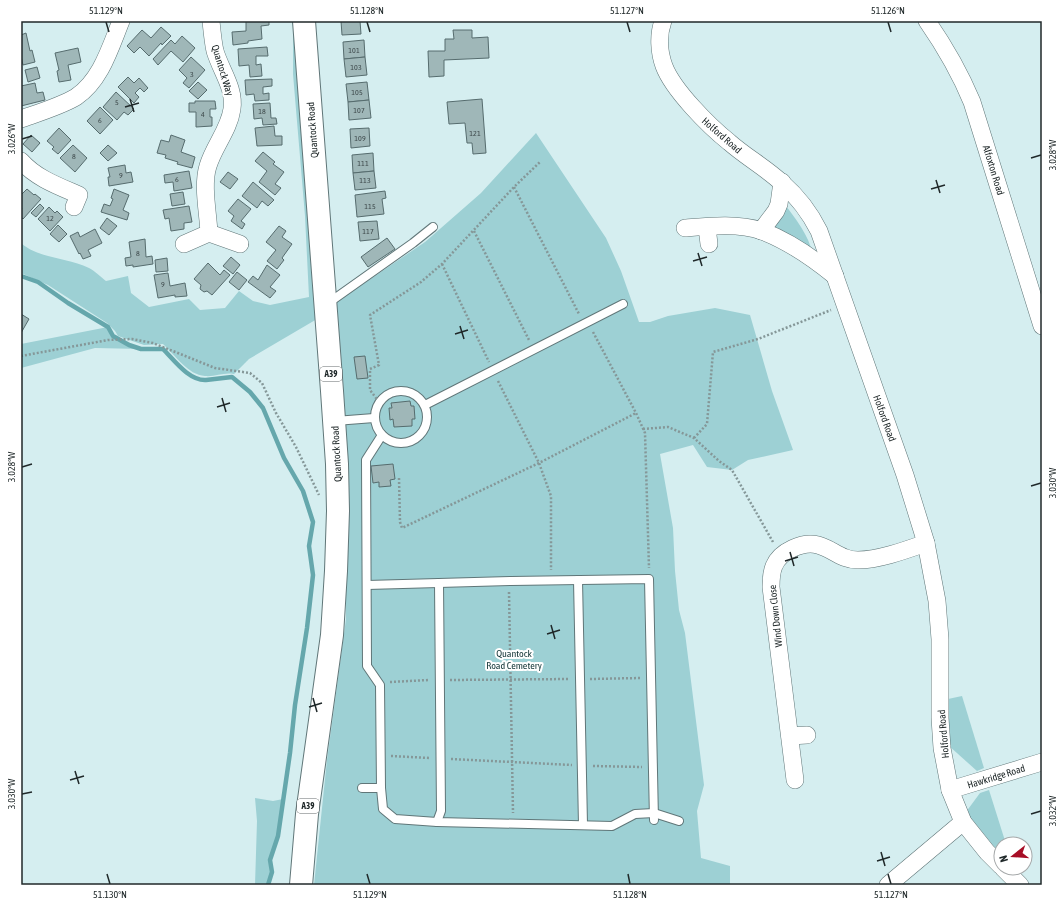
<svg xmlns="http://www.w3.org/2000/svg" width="1063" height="906" viewBox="0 0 1063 906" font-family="'Asap Condensed',sans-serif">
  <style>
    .green { fill: #9dd0d4 }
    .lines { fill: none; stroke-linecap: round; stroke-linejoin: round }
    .stream { stroke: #65a7ac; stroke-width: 4.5 }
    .building { fill: #9fb7b8; stroke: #566c6e }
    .service-casing { stroke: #607678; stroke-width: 10 }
    .minor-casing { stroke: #607678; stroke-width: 18 }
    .primary-casing { stroke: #607678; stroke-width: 24 }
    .path { stroke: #859798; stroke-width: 2.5; stroke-dasharray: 2 2; stroke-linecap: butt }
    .service { stroke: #fff; stroke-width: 8 }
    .minor { stroke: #fff; stroke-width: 17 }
    .primary { stroke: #fff; stroke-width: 22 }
    .ticks { fill: none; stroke: #20292a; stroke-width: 1.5 }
    .labels { text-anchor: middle; stroke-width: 4; stroke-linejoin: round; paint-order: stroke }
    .number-label { font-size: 8px; fill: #404c4e }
    .shield { fill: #fff; stroke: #63696a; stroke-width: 1 }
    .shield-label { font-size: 9px; font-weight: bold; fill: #20292a }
    .street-label { font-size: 10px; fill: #20292a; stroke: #fff }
    .park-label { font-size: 10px; fill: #133537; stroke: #fff }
    .neatline { fill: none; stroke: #20292a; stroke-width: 1.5 }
    .ticks-label { font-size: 10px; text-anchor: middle; fill: #20292a }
  </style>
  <rect width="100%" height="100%" fill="#d5eef0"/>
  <g class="green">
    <path d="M 292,21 L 296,21 L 317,319 L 249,359 L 234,374 C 224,372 215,377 205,376 C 188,375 175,355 163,344 L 144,345 L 118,336 L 115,331 L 107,323 L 48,285 L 21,273 L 21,243 C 39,259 67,257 89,268 C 95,271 101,277 106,281 L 128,276 L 131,293 L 149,307 L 189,299 L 200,310 L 225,308 L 239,291 L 253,301 L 270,305 L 309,297 L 305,216 L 293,74 L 293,26 Z"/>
    <polygon points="536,133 606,238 621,271 639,322 650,322 668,316 715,308 750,315 772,391 793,450 748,460 732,470 707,467 693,445 660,454 673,528 675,571 679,610 685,633 704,785 697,811 701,858 730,866 730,885 314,885 327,760 346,619 346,444 343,379 335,303 425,242 481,193"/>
    <path d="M 783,202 C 795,218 809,235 813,255 L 771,231 Z"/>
    <polygon points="108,327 113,336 120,341 141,349 95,348 21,368 21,344"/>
    <polygon points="962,696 984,768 977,771 948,745 948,699"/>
    <polygon points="989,790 1006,844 1001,844 1001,855 966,812 980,793"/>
    <polygon points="255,798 273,801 283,799 278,836 270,860 272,872 268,885 255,885 257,821"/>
  </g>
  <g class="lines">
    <path class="stream" d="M 21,276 L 38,282 L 68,303 L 108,327 L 113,336 L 129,345 L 141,349 L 163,349 C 174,360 189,381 206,380 C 215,379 224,378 232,377 L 250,392 L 263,408 L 284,458 L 303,491 L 313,522 L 309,546 L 313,575 L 307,628 L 295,705 L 290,753 L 278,836 L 270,860 L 272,872 L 268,885"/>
  </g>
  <g class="building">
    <polygon points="246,21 269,21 269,25 261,26 262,39 248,41 248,43 233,45 232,32 246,31"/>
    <polygon points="341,21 360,21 361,34 342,35"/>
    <polygon points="161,27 171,36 162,45 161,43 149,56 140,47 134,53 127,46 142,30 151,38"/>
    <polygon points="453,30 472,30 472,38 488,37 489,58 444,60 444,76 429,77 428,51 445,51 445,39 454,39"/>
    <polygon points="26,33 30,51 32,50 35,62 23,65 21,56 21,35"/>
    <polygon points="182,36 195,48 183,62 171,51 158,65 153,59 171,40 175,44"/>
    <polygon points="364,40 365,57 344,59 343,42"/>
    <polygon points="267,47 268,56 256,56 256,65 261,64 262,76 250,77 249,65 239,66 238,49"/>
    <polygon points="78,48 81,62 68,65 71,80 59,82 57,71 59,70 55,53"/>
    <polygon points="191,57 205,70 189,88 183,83 187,78 179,70"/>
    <polygon points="365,57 367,75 346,77 344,59"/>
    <polygon points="37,67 40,78 28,82 25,70"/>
    <polygon points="128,77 134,83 139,78 148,88 144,92 140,88 135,93 139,97 134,103 118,87"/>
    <polygon points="272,79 272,86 263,87 263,94 269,93 269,100 255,101 254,94 246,95 245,80"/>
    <polygon points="198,82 207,90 198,99 189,91"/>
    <polygon points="367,82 369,100 348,102 346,84"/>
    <polygon points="35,83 37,93 43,92 45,100 21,106 21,86"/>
    <polygon points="116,92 134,109 128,115 124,112 117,120 103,107"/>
    <polygon points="482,99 486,153 473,154 472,143 467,143 465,123 449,124 447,102"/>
    <polygon points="369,100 371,118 349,120 348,102"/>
    <polygon points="195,101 215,101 216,109 210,109 210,117 212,117 212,126 196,127 196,112 189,112 189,103 195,103"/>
    <polygon points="270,103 271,118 276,118 277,124 263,125 262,118 254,119 253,104"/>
    <polygon points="100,107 113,120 100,134 87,121"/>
    <polygon points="274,126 275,136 282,136 282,145 257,146 255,128"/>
    <polygon points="59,128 71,140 58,154 52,149 54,147 47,141"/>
    <polygon points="369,128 370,146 351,148 350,129"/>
    <polygon points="31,135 40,143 32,152 23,144"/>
    <polygon points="171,135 185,140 181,152 195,157 192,168 177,164 178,162 165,158 166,155 157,153 161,140 169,142"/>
    <polygon points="73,145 87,158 75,172 60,158"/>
    <polygon points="108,145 117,153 108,161 100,153"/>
    <polygon points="263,152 275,162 273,164 284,172 275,184 281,188 275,195 259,182 267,171 255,161"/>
    <polygon points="373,153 374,171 353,173 352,155"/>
    <polygon points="125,165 126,173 131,172 133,182 109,186 108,177 110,177 108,168"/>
    <polygon points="189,171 192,188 174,191 173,182 165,183 164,175"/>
    <polygon points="374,171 376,188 355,190 353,173"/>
    <polygon points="228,172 238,179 230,189 220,182"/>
    <polygon points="253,182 274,200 268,206 262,201 257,208 242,196"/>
    <polygon points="27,189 34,195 35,194 41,199 23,219 21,217 21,210 22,209 21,207 21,195"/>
    <polygon points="114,189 129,195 123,210 129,213 127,220 101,212 104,204 110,206 113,199 111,198"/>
    <polygon points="385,191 386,198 382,199 384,214 357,217 355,195"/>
    <polygon points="183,192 185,204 172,206 170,194"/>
    <polygon points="238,199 251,209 241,221 245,224 242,229 231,221 234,216 228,211"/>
    <polygon points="40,204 44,208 36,217 31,213"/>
    <polygon points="189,206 192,222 184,223 184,229 171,231 169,218 165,219 163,210"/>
    <polygon points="49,207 55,213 57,211 63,217 50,231 38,219"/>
    <polygon points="107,218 117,226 109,235 100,228"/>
    <polygon points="377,221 379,239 360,241 358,222"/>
    <polygon points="58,225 67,234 59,242 50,234"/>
    <polygon points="279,226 286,231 282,237 292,244 282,258 284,260 277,269 267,261 276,250 266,242"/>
    <polygon points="95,229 102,243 88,250 91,256 83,259 80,253 79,254 70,236 78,232 80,237"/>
    <polygon points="387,238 395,249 368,267 361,257"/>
    <polygon points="145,239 146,257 152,256 153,264 133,267 133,265 126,266 125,258 131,257 129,242"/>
    <polygon points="231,257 240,265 233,274 223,266"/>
    <polygon points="167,258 168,271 156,272 155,260"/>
    <polygon points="208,263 220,275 224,270 230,275 212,295 207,291 204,292 200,289 201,285 194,279"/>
    <polygon points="267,265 280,275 270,287 276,291 270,298 248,282 253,276 258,280"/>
    <polygon points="237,272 247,280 239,290 229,282"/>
    <polygon points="168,273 170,286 185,283 187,296 175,297 175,295 158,298 154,275"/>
    <polygon points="21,314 29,319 21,333"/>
    <polygon points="365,356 368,378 357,379 354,357"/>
    <polygon points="410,401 411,406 414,406 415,419 412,419 412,426 394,427 393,419 390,420 389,408 392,408 391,403"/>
    <polygon points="393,464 395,479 390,480 391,486 379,487 379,482 373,483 371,466"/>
  </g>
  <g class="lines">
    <g class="service-casing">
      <g id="service">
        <polyline points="327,304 413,243 433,227"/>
        <circle cx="401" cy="417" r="26"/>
        <polyline points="425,405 623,304"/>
        <polyline points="335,421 374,418"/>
        <polyline points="382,435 366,460 367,666 380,685 381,788 383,809 395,819 437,822 612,826 635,814 654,813 679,821"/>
        <polyline points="578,580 583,825"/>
        <polyline points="367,585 511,581 649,579 654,820"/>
        <polyline points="362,788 381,788"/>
        <polyline points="437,822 441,811 439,583"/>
      </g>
    </g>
    <g class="minor-casing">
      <g id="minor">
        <path d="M 663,21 C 658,35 659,52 664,66 C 673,90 709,126 729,142 C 746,157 766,168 782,183 C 798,197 810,213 819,231 L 905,475 L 926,543 L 937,601 L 940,639 L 940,718 L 942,748 L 950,790 L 963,822 L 987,852 L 1001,866"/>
        <path d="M 927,21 C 945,47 960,73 972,102 L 1042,326"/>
        <path d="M 21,119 C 38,113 61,106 76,97 C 101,80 110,48 121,21"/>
        <path d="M 21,161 C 36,178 58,186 79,195 L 74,207"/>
        <polyline points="707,227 709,244"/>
        <path d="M 685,228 C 709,226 739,223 762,231 C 788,241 813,258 835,276"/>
        <polyline points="761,231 776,211 779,204 782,182"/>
        <path d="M 209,233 C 208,212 202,185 208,166 C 214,146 229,130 232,109 C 235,88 221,71 215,51 C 213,42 212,31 211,21"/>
        <polyline points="184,244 209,233 240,244"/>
        <polyline points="790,736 807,735"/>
        <path d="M 795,780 L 771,587 C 771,580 771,573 774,566 C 780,551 803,541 818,545 C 833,549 841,560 858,560 C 879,560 906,550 926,543"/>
        <polyline points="950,790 1042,762"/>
        <polyline points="1003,868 1020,885"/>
        <polyline points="888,885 963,822"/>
      </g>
    </g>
    <g class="primary-casing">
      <polyline id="primary" points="301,885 307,814 332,635 336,571 338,511 337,464 332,391 304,21"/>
    </g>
    <g class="path">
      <polyline points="514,187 579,314"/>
      <polyline points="474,231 529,340"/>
      <polyline points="442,264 489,362"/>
      <polyline points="593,332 636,413 645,433 649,568"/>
      <polyline points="21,356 108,340 132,339 153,343 215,368 250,373 262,383 276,413 296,447 319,495"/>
      <polyline points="498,381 539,463 551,496 551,570"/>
      <polyline points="379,402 370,390 370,369 379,365 370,315 421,282 442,264 514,187 541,161"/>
      <polyline points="643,429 668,427 694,438 719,461 732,470 773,542"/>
      <polyline points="694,438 707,424 713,352 758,339 831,310"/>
      <polyline points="399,478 400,522 402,528 539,463 636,413"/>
      <polyline points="509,592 513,813"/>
      <polyline points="590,679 641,678"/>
      <polyline points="450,680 569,679"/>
      <polyline points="390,682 429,680"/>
      <polyline points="391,756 430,758"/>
      <polyline points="451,759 572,765"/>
      <polyline points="593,766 642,767"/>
    </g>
    <use href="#service" class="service"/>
    <use href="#minor" class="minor"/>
    <use href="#primary" class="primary"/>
  </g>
  <path class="ticks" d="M 106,22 L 109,32M 367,22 L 370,32M 627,22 L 630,32M 888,22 L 891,32M 130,99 L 134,112M 125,107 L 139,103M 22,139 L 32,136M 1031,158 L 1041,155M 936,180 L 940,193M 931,189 L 945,185M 698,253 L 702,266M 693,261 L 707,257M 460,326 L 464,339M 455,334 L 468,330M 222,398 L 226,412M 217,407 L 230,403M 22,467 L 32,464M 1031,486 L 1041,483M 790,552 L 794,566M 785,561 L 798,557M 551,625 L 555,639M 547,634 L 560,630M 313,698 L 317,712M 309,707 L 322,703M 75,771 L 79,784M 70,780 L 84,776M 22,794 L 32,792M 1031,814 L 1041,811M 881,852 L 885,866M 877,861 L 890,857M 107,874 L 110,884M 367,874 L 370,884M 628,874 L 630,884M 888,874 L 891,884"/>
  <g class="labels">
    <g class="number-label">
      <text x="354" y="53">101</text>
      <text x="356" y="70">103</text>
      <text x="192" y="77">3</text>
      <text x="357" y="95">105</text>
      <text x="117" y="105">5</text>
      <text x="359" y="113">107</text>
      <text x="262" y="114">18</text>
      <text x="203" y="117">4</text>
      <text x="100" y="123">6</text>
      <text x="475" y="136">121</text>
      <text x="360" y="141">109</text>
      <text x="74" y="159">8</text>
      <text x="363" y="166">111</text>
      <text x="121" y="178">9</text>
      <text x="177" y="182">6</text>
      <text x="365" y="183">113</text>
      <text x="370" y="209">115</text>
      <text x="50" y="221">12</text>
      <text x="368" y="234">117</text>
      <text x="138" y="256">8</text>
      <text x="163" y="287">9</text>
    </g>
    <g class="shield">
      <rect x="320" y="367" width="22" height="14" rx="3"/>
      <rect x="297" y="799" width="22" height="14" rx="3"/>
    </g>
    <g class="shield-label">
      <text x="331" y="377">A39</text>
      <text x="308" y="809">A39</text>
    </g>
    <g class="street-label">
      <text transform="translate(223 70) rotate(73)" y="4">Quantock Way</text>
      <text transform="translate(312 130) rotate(-94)" y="4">Quantock Road</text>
      <text transform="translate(722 135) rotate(41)" y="4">Holford Road</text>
      <text transform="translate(994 170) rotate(73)" y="4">Alfoxton Road</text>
      <text transform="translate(885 418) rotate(70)" y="4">Holford Road</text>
      <text transform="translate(336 454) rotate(-93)" y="4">Quantock Road</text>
      <text transform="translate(775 616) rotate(-96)" y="4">Wind Down Close</text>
      <text transform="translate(943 734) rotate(-95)" y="4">Holford Road</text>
      <text transform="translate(996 776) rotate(-17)" y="4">Hawkridge Road</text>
    </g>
    <g class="park-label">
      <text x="514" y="657">Quantock<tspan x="514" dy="12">Road Cemetery</tspan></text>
    </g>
  </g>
  <rect width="1063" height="906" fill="none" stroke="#ffffff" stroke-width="44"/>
  <g transform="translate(1013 856) rotate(253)"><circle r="19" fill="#ffffff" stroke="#a6a9aa"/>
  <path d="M0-3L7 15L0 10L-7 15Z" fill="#a70e26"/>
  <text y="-6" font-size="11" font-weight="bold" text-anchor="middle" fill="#20292a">N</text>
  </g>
  <rect x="22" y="22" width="1019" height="862" class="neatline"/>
  <g class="ticks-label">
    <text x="106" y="14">51.129°N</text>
    <text x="367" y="14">51.128°N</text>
    <text x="627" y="14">51.127°N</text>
    <text x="888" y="14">51.126°N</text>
    <text transform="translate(11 139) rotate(-90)" y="4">3.026°W</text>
    <text transform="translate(1052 155) rotate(-90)" y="4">3.028°W</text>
    <text transform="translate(11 467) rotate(-90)" y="4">3.028°W</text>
    <text transform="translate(1052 483) rotate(-90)" y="4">3.030°W</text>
    <text transform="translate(11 794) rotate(-90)" y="4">3.030°W</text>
    <text transform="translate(1052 811) rotate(-90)" y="4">3.032°W</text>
    <text x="110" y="898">51.130°N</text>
    <text x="370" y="898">51.129°N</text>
    <text x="630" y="898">51.128°N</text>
    <text x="891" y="898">51.127°N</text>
  </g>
</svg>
